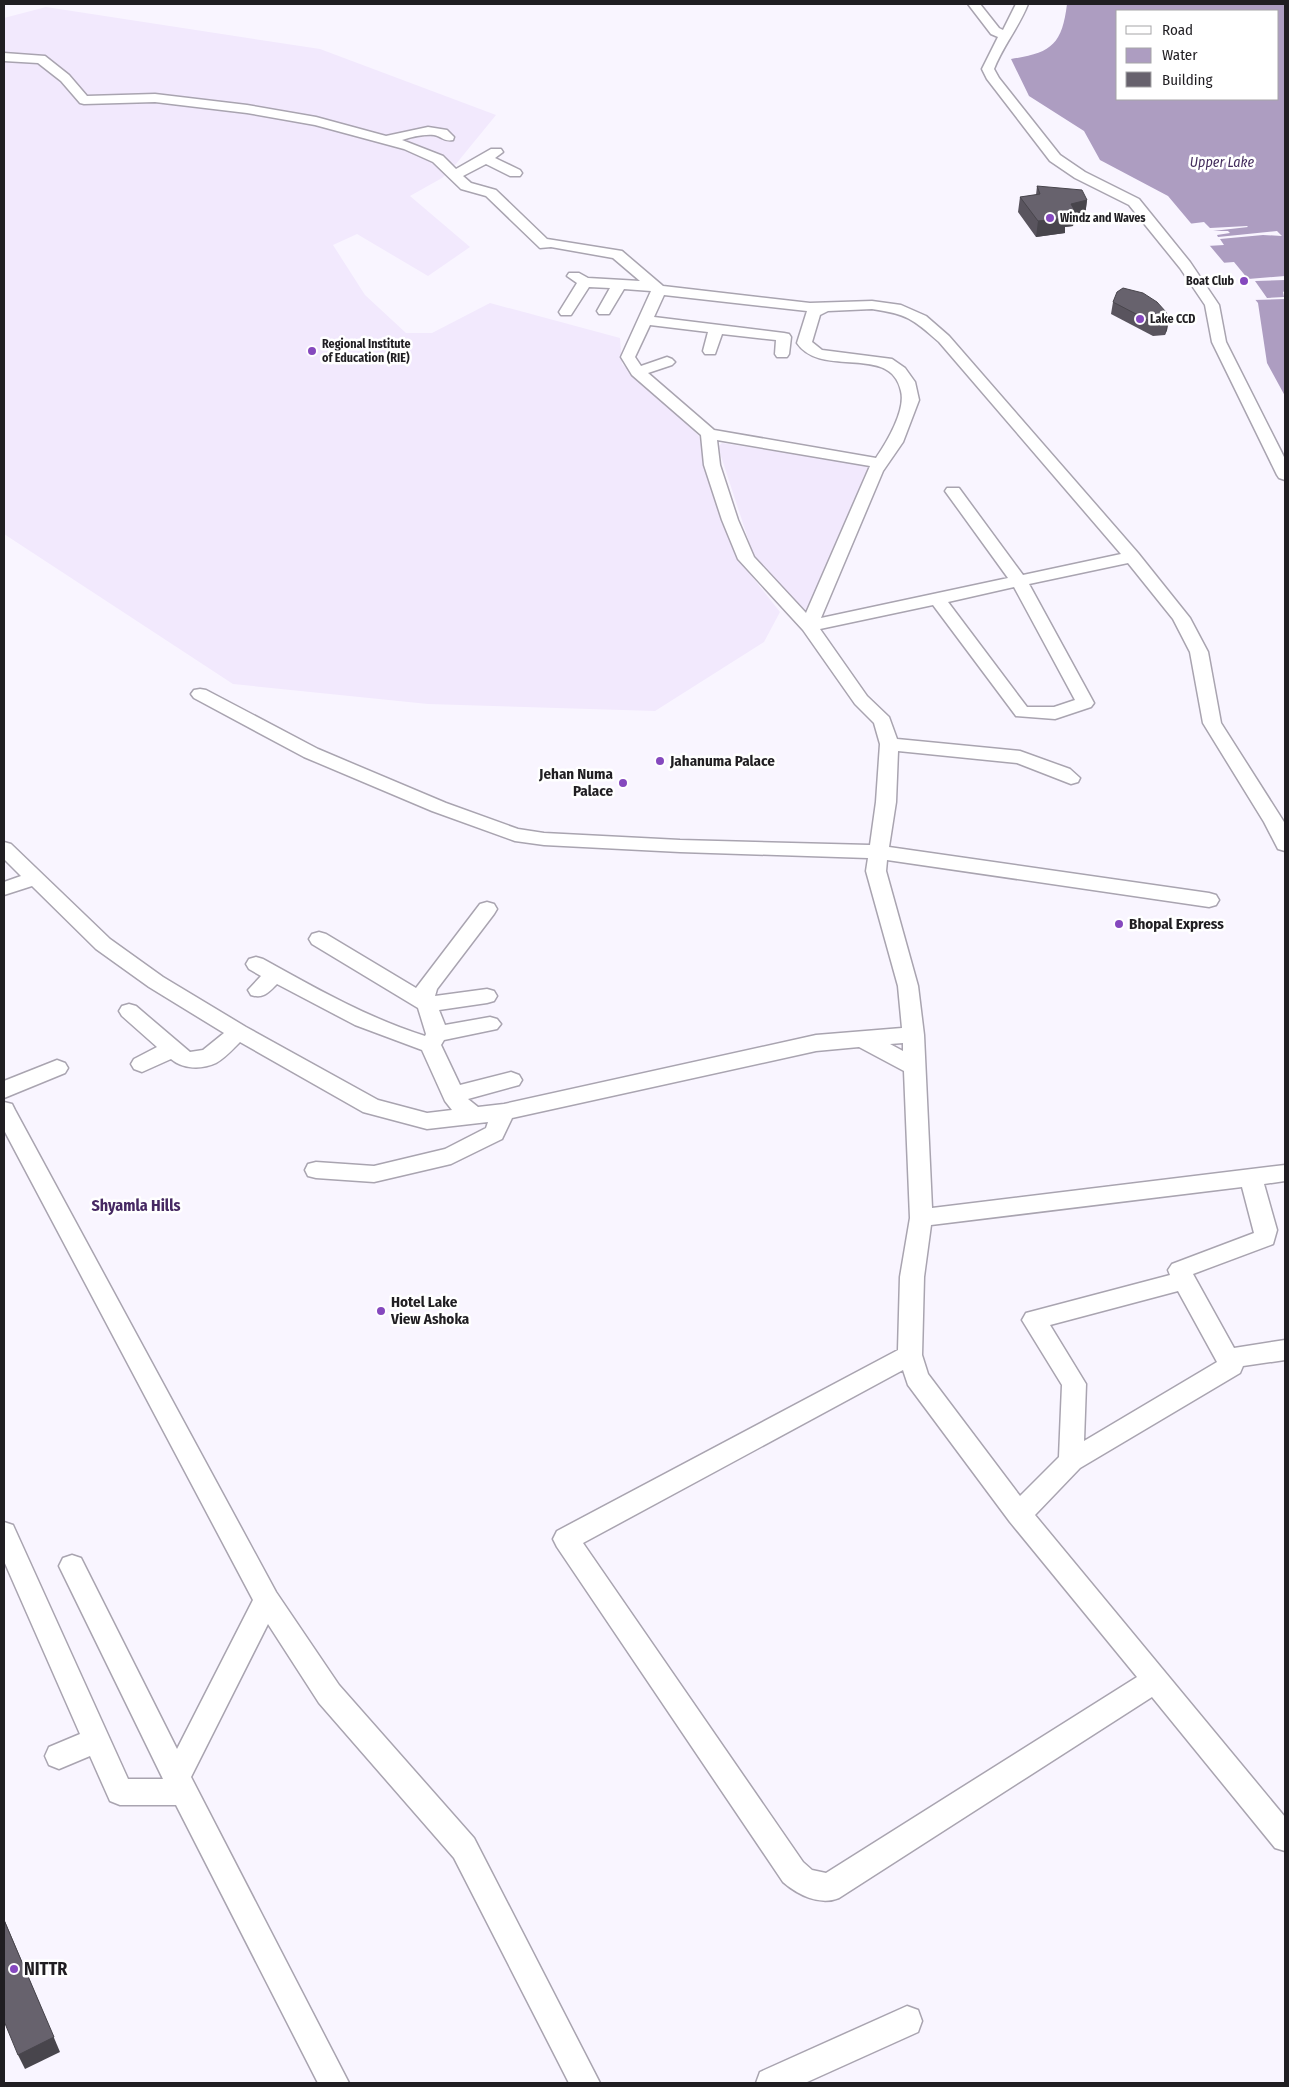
<svg xmlns="http://www.w3.org/2000/svg" width="1289" height="2087" viewBox="0 0 1289 2087" font-family="'Fira Sans Condensed',sans-serif">
  <style>
    .built { fill: #f2e9fd }
    .water { fill: #ad9dc1; fill-rule: evenodd }
    .pier { fill: #f9f5ff }
    .lines { fill: none; stroke-linecap: round; stroke-linejoin: round }
    .minor-casing { stroke: #a9a4b0; stroke-width: 3 }
    .minor { fill: #fff; fill-rule: evenodd }
    .wall { fill: #59545e }
    .shaded-wall { fill: #48454c }
    .building { fill: #67626d; stroke: #48454c }
    .poi-dot { fill: #8548be; stroke: #fff; stroke-width: 2 }
    .labels { text-anchor: middle; stroke-width: 5; stroke-linejoin: round; paint-order: stroke }
    .far-poi-label { font-size: 12px; font-weight: bold; fill: #201e22; stroke: #fff; text-anchor: start }
    .far-water-label { font-size: 14px; font-style: italic; fill: #442d5d; stroke: #fff }
    .poi-label { font-size: 15px; font-weight: bold; fill: #201e22; stroke: #fff; text-anchor: start }
    .neighbourhood-label { font-size: 16px; font-weight: bold; fill: #462962; stroke: #fff }
    .near-poi-label { font-size: 18px; font-weight: bold; fill: #201e22; stroke: #fff; text-anchor: start }
  </style>
  <rect width="100%" height="100%" fill="#f9f5ff"/>
  <g class="built">
    <polygon points="46,7 320,49 496,115 456,164 442,178 410,196 470,247 428,276 357,234 333,245 365,295 406,333 432,333 490,303 620,338 622,364 699,436 727,529 743,565 780,612 764,642 655,711 428,704 233,684 4,534 4,18"/>
    <polygon points="722,443 871,466 811,610 806,613 753,554 718,447"/>
  </g>
  <path class="water" d="M 1067,4 L 1285,4 L 1285,396 L 1267,363 L 1258,303 L 1168,196 L 1100,160 L 1084,131 L 1029,96 L 1011,59 C 1051,53 1062,45 1067,4 ZM 1118,11 L 1278,11 L 1278,99 L 1118,99 Z"/>
  <g class="pier">
    <polygon points="1204,222 1210,228 1247,226 1248,227 1213,231 1228,231 1230,233 1217,235 1218,237 1277,231 1282,236 1263,235 1220,239 1224,245 1207,246 1188,224"/>
    <polygon points="1234,262 1248,279 1285,276 1285,280 1255,281 1267,298 1284,297 1283,292 1285,291 1285,299 1253,300 1221,263"/>
  </g>
  <g class="lines">
    <g class="minor-casing">
      <g id="minor">
        <path d="M 968,4 L 980,4 L 999,28 L 1003,30 L 1016,4 L 1028,4 C 1019,27 1003,46 994,69 L 999,78 L 1060,155 L 1085,172 L 1139,199 L 1190,262 L 1219,305 L 1226,342 L 1285,459 L 1285,480 L 1279,478 L 1277,475 L 1212,342 L 1205,305 L 1180,268 L 1129,205 L 1075,178 L 1050,161 L 987,79 L 982,69 L 998,37 L 991,34 Z"/>
        <path d="M 4,53 L 45,56 L 69,75 L 87,96 L 155,94 L 247,105 L 316,117 L 386,136 L 428,127 L 447,130 L 454,137 L 453,140 C 444,142 441,136 434,135 C 423,134 412,137 402,140 L 443,156 L 456,169 L 491,149 L 501,149 L 503,152 L 495,158 L 520,170 L 522,173 L 520,176 L 510,176 L 486,164 L 463,176 L 471,183 L 496,190 L 547,239 L 622,251 L 663,286 L 810,303 L 872,301 L 901,305 L 926,316 L 949,336 L 1138,553 L 1190,618 L 1208,652 L 1221,723 L 1284,822 L 1285,851 L 1278,849 L 1264,822 L 1203,723 L 1190,652 L 1173,619 L 1128,563 L 1029,584 L 1094,703 L 1091,707 L 1055,719 L 1016,716 L 933,605 L 820,629 L 867,696 L 889,717 L 897,739 L 1020,751 L 1070,769 L 1080,778 L 1078,782 L 1071,784 L 1017,763 L 898,751 L 896,802 L 889,847 L 1209,893 L 1216,895 L 1219,900 L 1216,905 L 1209,907 L 887,860 L 886,871 L 918,986 L 924,1035 L 932,1208 L 1285,1165 L 1285,1181 L 1264,1184 L 1277,1230 L 1273,1244 L 1193,1274 L 1234,1348 L 1285,1340 L 1285,1360 L 1243,1366 L 1240,1373 L 1080,1468 L 1035,1515 L 1285,1817 L 1285,1851 L 1275,1848 L 1152,1697 L 839,1898 C 820,1906 798,1895 783,1882 L 557,1547 L 553,1539 L 557,1531 L 898,1350 L 900,1277 L 910,1218 L 904,1071 L 859,1047 L 816,1051 L 512,1118 L 502,1139 L 451,1164 L 374,1182 L 316,1178 L 308,1176 L 305,1170 L 308,1164 L 316,1162 L 374,1166 L 445,1149 L 486,1128 L 488,1122 L 427,1129 L 363,1112 L 240,1042 C 233,1049 225,1058 216,1063 C 201,1070 183,1069 171,1059 L 142,1072 L 134,1069 L 131,1064 L 134,1059 L 157,1047 L 122,1016 L 119,1011 L 122,1006 L 129,1004 L 136,1006 L 190,1052 L 203,1050 L 224,1033 L 149,987 L 96,949 L 32,886 L 4,895 L 4,882 L 21,876 L 4,859 L 4,842 L 11,844 L 110,939 L 163,977 L 246,1027 L 378,1100 L 427,1113 L 452,1110 L 445,1101 L 422,1050 L 355,1025 L 277,984 C 268,993 263,999 251,995 L 248,990 L 261,976 L 249,969 L 246,964 L 249,959 L 256,957 L 263,959 C 315,988 368,1018 425,1036 L 426,1034 L 418,1008 L 312,944 L 309,939 L 312,934 L 319,932 L 326,934 L 416,988 L 480,904 L 487,902 L 494,904 L 497,909 L 494,914 L 437,989 L 435,996 L 487,989 L 494,991 L 497,996 L 494,1001 L 487,1003 L 439,1010 L 445,1025 L 490,1017 L 497,1019 L 501,1024 L 497,1029 L 444,1040 L 441,1045 L 460,1085 L 511,1072 L 519,1075 L 522,1080 L 519,1085 L 468,1099 L 478,1107 L 504,1104 L 816,1035 L 902,1028 L 898,986 L 866,871 L 868,858 L 680,852 L 544,845 L 515,841 L 432,811 L 304,757 L 194,698 L 191,694 L 194,690 L 200,689 L 206,690 L 318,749 L 446,803 L 518,829 L 544,833 L 680,840 L 870,845 L 876,802 L 880,744 L 874,723 L 855,704 L 803,630 L 738,559 L 722,520 L 704,465 L 701,435 L 632,375 L 621,357 L 651,291 L 624,289 L 609,314 L 599,314 L 597,311 L 610,288 L 589,287 L 571,315 L 561,315 L 559,312 L 577,283 L 567,276 L 569,273 L 579,273 L 588,278 L 640,281 L 613,258 L 551,247 L 540,248 L 486,196 L 461,189 L 433,162 L 404,149 L 315,125 L 247,113 L 155,102 L 84,104 L 80,103 L 61,81 L 38,63 L 4,61 ZM 664,295 L 807,311 L 797,343 C 821,379 891,343 901,391 C 906,410 887,442 876,458 L 714,430 L 648,373 L 672,365 L 675,362 L 672,359 L 667,357 L 641,366 L 635,357 L 650,325 L 708,332 L 703,351 L 705,354 L 715,354 L 722,334 L 776,340 L 775,354 L 777,357 L 787,357 L 789,354 L 791,337 L 789,334 L 784,333 L 654,317 ZM 872,309 C 907,314 913,319 939,342 L 1121,554 L 1023,575 L 959,488 L 947,488 L 945,491 L 1008,578 L 821,618 L 883,471 L 903,442 L 919,400 L 915,382 L 905,368 L 892,359 L 822,350 L 812,342 L 820,315 L 828,311 ZM 717,440 L 870,466 L 806,613 L 754,557 L 738,520 L 720,465 ZM 1014,587 L 1075,700 L 1054,707 L 1027,707 L 948,602 ZM 903,1043 L 903,1051 L 890,1044 ZM 1242,1187 L 1254,1233 L 1172,1264 L 1168,1270 L 1170,1275 L 1026,1313 L 1022,1320 L 1062,1385 L 1059,1457 L 1020,1496 L 928,1374 L 922,1355 L 924,1277 L 931,1225 ZM 1178,1291 L 1217,1362 L 1084,1441 L 1086,1384 L 1050,1325 ZM 903,1370 L 908,1385 L 1010,1522 L 1137,1677 L 826,1873 L 812,1870 L 803,1862 L 583,1543 Z"/>
        <polygon points="57,1060 65,1063 68,1068 65,1073 4,1098 4,1081"/>
        <polygon points="4,1102 12,1104 15,1110 276,1592 339,1685 474,1838 600,2083 569,2083 454,1858 319,1703 268,1624 191,1777 349,2083 318,2083 176,1805 120,1805 110,1801 90,1756 59,1769 49,1765 45,1756 49,1747 80,1734 4,1561 4,1522 13,1525 128,1779 163,1779 59,1566 63,1558 72,1555 81,1558 177,1749 253,1600 4,1130"/>
        <polygon points="907,2006 918,2010 922,2021 918,2032 805,2083 756,2083 760,2072"/>
      </g>
    </g>
    <use href="#minor" class="minor"/>
  </g>
  <g class="wall">
    <polygon points="1037,186 1087,200 1085,216 1074,219 1073,226 1065,227 1065,233 1036,237 1018,212 1020,197 1036,195"/>
    <polygon points="1113,302 1169,318 1167,330 1165,335 1153,336 1111,314"/>
  </g>
  <g class="shaded-wall">
    <polygon points="1087,200 1085,216 1074,219 1073,226 1065,227 1065,233 1036,237 1038,221 1063,212 1071,204"/>
    <polygon points="1169,318 1167,330 1165,335 1167,323"/>
    <polygon points="4,1919 60,2052 25,2069 18,2055"/>
  </g>
  <g class="building">
    <polygon points="1037,186 1082,190 1087,200 1071,204 1075,211 1063,212 1067,218 1038,221 1020,197 1040,194"/>
    <polygon points="1123,288 1143,293 1157,302 1166,312 1169,318 1167,323 1155,324 1113,302 1117,292"/>
    <polygon points="4,1920 54,2037 18,2055 4,2021"/>
  </g>
  <g class="poi-dot">
    <circle cx="1050" cy="218" r="5"/>
    <circle cx="1244" cy="281" r="5"/>
    <circle cx="1140" cy="319" r="5"/>
    <circle cx="312" cy="351" r="5"/>
    <circle cx="660" cy="761" r="5"/>
    <circle cx="623" cy="783" r="5"/>
    <circle cx="1119" cy="924" r="5"/>
    <circle cx="381" cy="1311" r="5"/>
    <circle cx="14" cy="1969" r="5"/>
  </g>
  <g class="labels">
    <g class="far-poi-label">
      <text x="1060" y="222">Windz and Waves</text>
      <text x="1234" y="285" text-anchor="end">Boat Club</text>
      <text x="1150" y="323">Lake CCD</text>
      <text x="322" y="348">Regional Institute<tspan x="322" dy="14">of Education (RIE)</tspan></text>
    </g>
    <g class="far-water-label">
      <text x="1222" y="167">Upper Lake</text>
    </g>
    <g class="poi-label">
      <text x="670" y="766">Jahanuma Palace</text>
      <text x="613" y="779" text-anchor="end">Jehan Numa<tspan x="613" dy="17">Palace</tspan></text>
      <text x="1129" y="929">Bhopal Express</text>
      <text x="391" y="1307">Hotel Lake<tspan x="391" dy="17">View Ashoka</tspan></text>
    </g>
    <g class="neighbourhood-label">
      <text x="136" y="1211">Shyamla Hills</text>
    </g>
    <g class="near-poi-label">
      <text x="24" y="1975">NITTR</text>
    </g>
  </g>
  <rect width="1289" height="2087" fill="none" stroke="#201e22" stroke-width="10"/>
  <rect x="1116" y="10" width="162" height="90" fill="#ffffff" stroke="#a6a5a7"/>
  <rect x="1126" y="26" width="25" height="8" fill="#ffffff" stroke="#a6a5a7"/>
  <text x="1162" y="35" font-size="15" fill="#201e22">Road</text>
  <rect x="1126" y="48" width="25" height="15" fill="#ad9dc1" stroke="#a6a5a7"/>
  <text x="1162" y="60" font-size="15" fill="#201e22">Water</text>
  <rect x="1126" y="72" width="25" height="15" fill="#67626d" stroke="#a6a5a7"/>
  <text x="1162" y="85" font-size="15" fill="#201e22">Building</text>
</svg>
